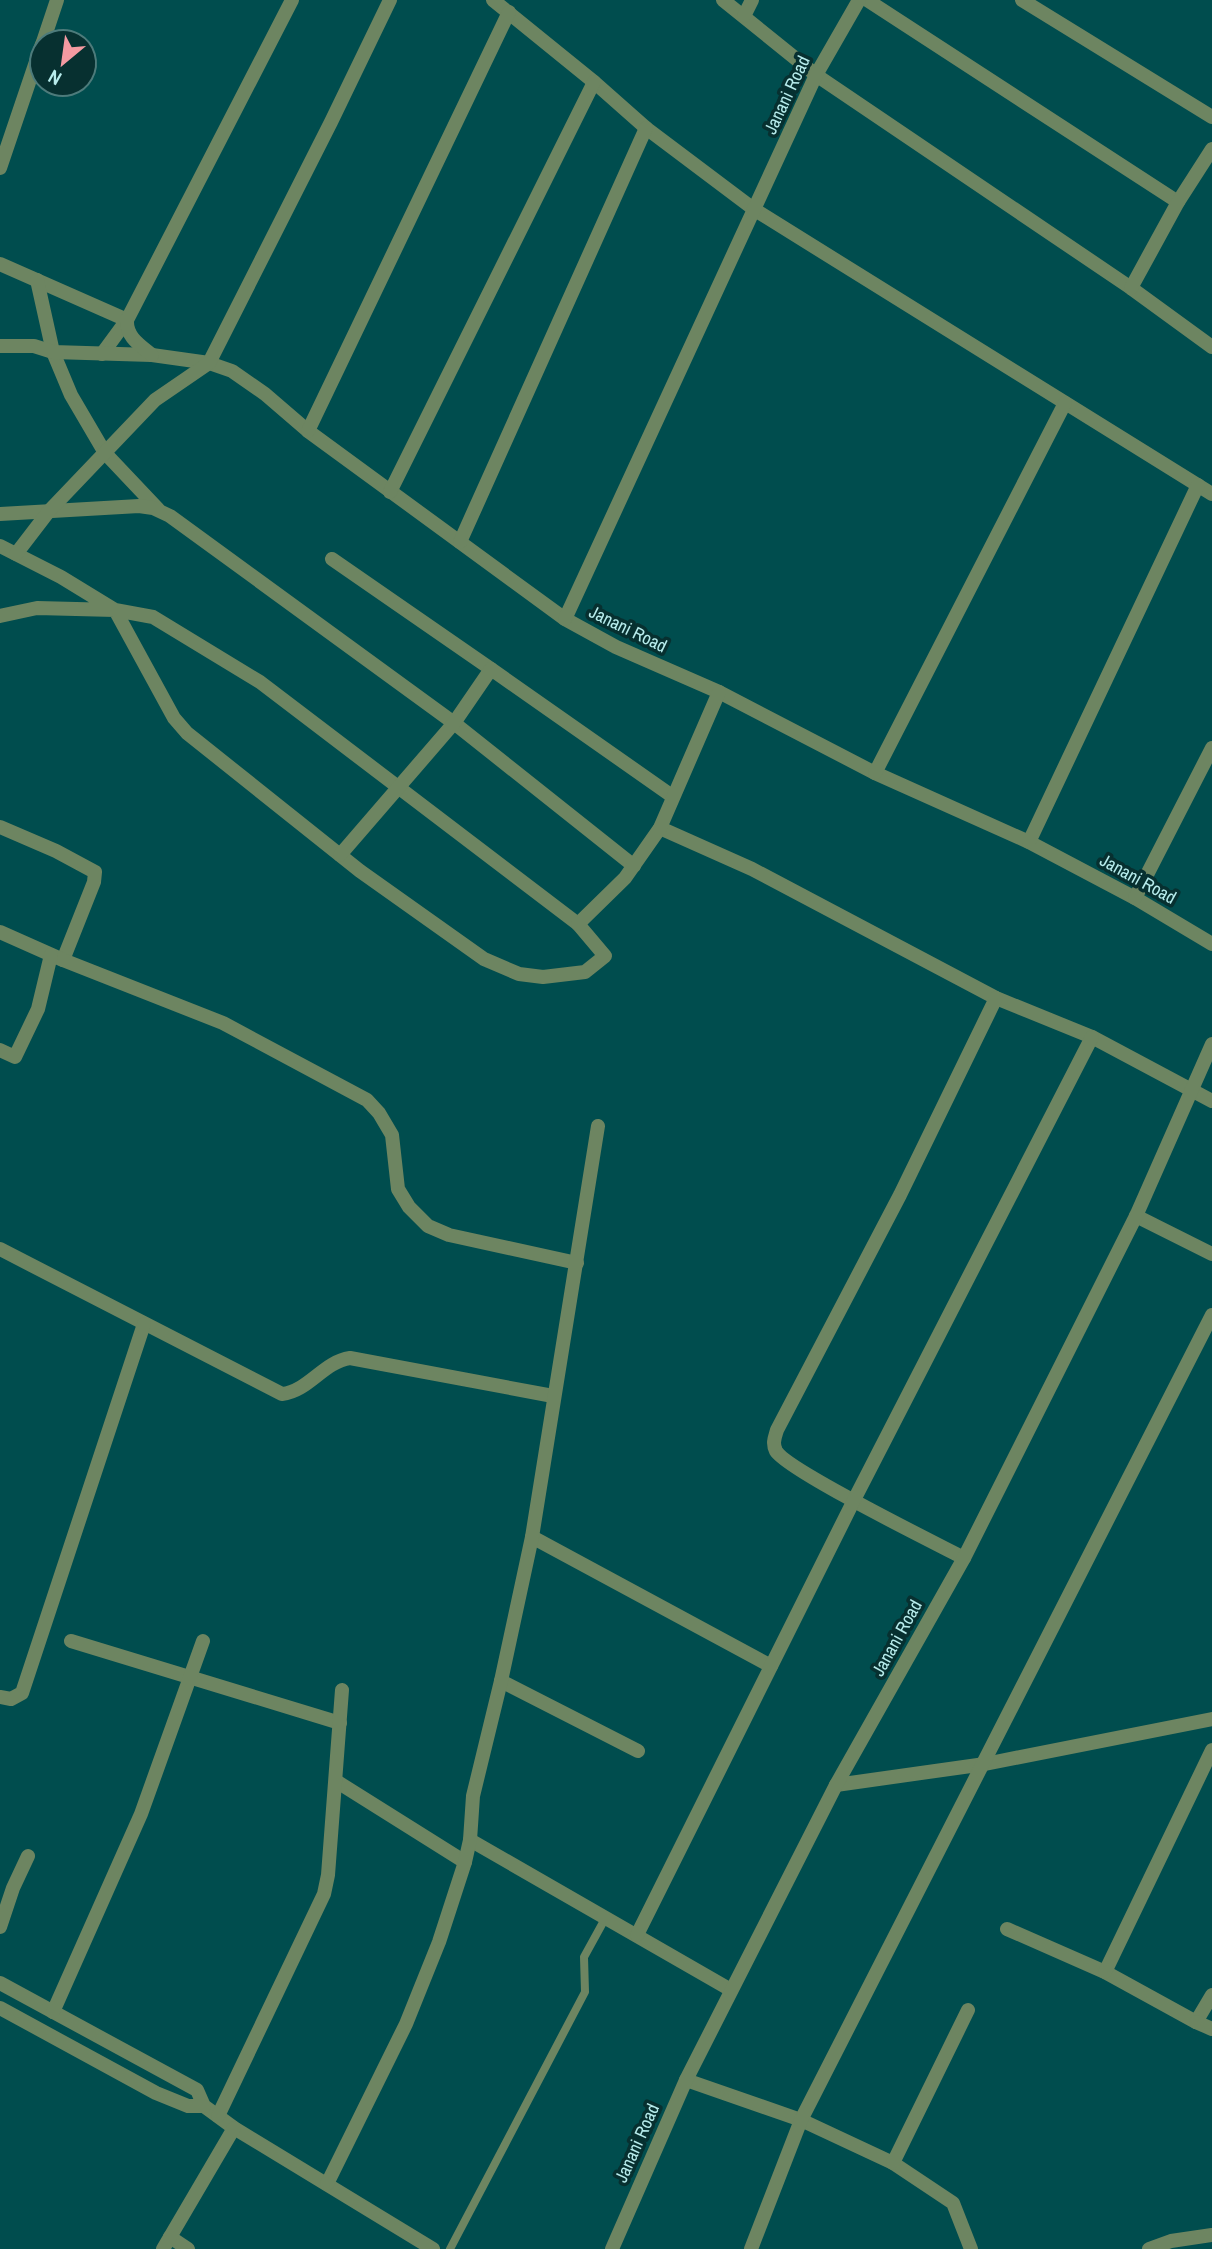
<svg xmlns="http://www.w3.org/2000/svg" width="1212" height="2249" viewBox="0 0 1212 2249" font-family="'Archivo Narrow',sans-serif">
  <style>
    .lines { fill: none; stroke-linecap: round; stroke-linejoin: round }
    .lane { stroke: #6d8561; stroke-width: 8 }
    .street { stroke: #6d8561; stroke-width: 14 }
    .labels { text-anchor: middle; stroke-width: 7; stroke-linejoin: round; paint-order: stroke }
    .street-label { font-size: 18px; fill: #b7ecec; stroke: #073030 }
  </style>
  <rect width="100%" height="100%" fill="#004d4e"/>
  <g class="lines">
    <polyline class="lane" points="450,2249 585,1992 584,1957 606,1917"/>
    <g class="street">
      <polyline points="493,0 594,82 646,128 755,210 1212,494"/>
      <polyline points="723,0 816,75 1131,288 1212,347"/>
      <polyline points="867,0 1178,202"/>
      <polyline points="1022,0 1212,117"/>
      <polyline points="744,16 752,0"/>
      <polyline points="43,42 57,0"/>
      <polyline points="0,168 42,44"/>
      <polyline points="0,264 127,320 102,354"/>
      <polyline points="37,280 53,352 71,395 105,453 158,509"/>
      <polyline points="1131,288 1178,202 1212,149"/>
      <polyline points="0,346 34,346 53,352 152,355 209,363 232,371 265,394 308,431 565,619 616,647 719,692 875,773 1029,842 1135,898 1212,944"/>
      <path d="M 152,355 C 140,345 126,337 127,320 L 292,0"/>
      <polyline points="308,431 509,12"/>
      <polyline points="390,492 594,82"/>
      <polyline points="0,514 139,506 153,508 170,516 454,723 634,866"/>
      <polyline points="460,542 646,128"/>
      <polyline points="0,546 61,577 115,610 153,617 260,682 578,924 605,956 585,972 543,977 519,974 484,959 360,871 187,733 174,718 115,610 37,608 0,616"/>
      <polyline points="16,554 49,511 155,400 209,363 331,122 390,0"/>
      <polyline points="332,559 491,669"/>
      <polyline points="565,619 816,75 859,0"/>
      <polyline points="875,773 1065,403"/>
      <polyline points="0,827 56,851 95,872 94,882 63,960"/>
      <polyline points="660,828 752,869 996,998 1092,1037 1212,1101"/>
      <polyline points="1029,842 1198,485"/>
      <polyline points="340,855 454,723 491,669 672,796"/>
      <polyline points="1135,898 1212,748"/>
      <polyline points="578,924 625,878 660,828 719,692"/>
      <polyline points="0,932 63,960 223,1023 367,1100 379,1113 392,1135 398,1189 409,1207 428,1226 449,1235 577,1263"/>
      <polyline points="0,1050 15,1057 38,1009 51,955"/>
      <polyline points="1136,1216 1212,1254"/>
      <path d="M 0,1249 L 282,1394 C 309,1391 323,1362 350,1358 L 553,1396"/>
      <polyline points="532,1537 771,1666"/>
      <path d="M 964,1558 C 935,1543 787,1470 776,1451 C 772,1443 775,1437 777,1430 L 900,1195 L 996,998"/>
      <polyline points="71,1641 340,1723"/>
      <polyline points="501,1681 638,1751"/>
      <polyline points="0,1697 11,1699 22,1693 144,1324"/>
      <polyline points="336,1781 465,1862"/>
      <polyline points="836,1785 985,1764 1212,1719"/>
      <polyline points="470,1840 731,1990"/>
      <polyline points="0,1927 13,1888 28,1856"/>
      <polyline points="1007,1929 1105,1972 1196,2022 1212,1995"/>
      <polyline points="637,1935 854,1500 1092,1037"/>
      <polyline points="1105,1972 1212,1750"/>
      <polyline points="0,1983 197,2090 204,2106 234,2128 433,2249"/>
      <polyline points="0,2008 156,2093 188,2106 204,2106"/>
      <polyline points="53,2012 141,1814 203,1641"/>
      <polyline points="1196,2022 1212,2029"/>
      <polyline points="686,2080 801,2120 893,2163 953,2203 971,2249"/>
      <polyline points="218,2116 324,1894 328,1875 342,1690"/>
      <polyline points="893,2163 968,2010"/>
      <polyline points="327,2184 406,2024 439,1942 465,1862 470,1840 473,1796 501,1681 532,1537 598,1126"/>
      <polyline points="170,2237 188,2249"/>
      <polyline points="163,2249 234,2128"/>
      <polyline points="612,2249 686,2080 836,1785 964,1558 1136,1216 1212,1044"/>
      <polyline points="751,2249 801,2120 1212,1315"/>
      <polyline points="1149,2249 1171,2241 1212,2235"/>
    </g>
  </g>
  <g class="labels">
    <g class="street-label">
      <text transform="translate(787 95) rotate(-65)" y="6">Janani Road</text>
      <text transform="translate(628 629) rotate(26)" y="6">Janani Road</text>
      <text transform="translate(1138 879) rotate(29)" y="6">Janani Road</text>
      <text transform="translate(897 1638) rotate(-61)" y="6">Janani Road</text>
      <text transform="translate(637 2143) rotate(-66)" y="6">Janani Road</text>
    </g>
  </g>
  <g transform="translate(63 63) rotate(209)"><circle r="33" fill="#073030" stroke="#4d7b7b" stroke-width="2"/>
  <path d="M0-5L12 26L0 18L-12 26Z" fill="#f49aa1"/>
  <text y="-10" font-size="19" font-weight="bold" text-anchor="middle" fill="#b7ecec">N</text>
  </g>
</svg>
